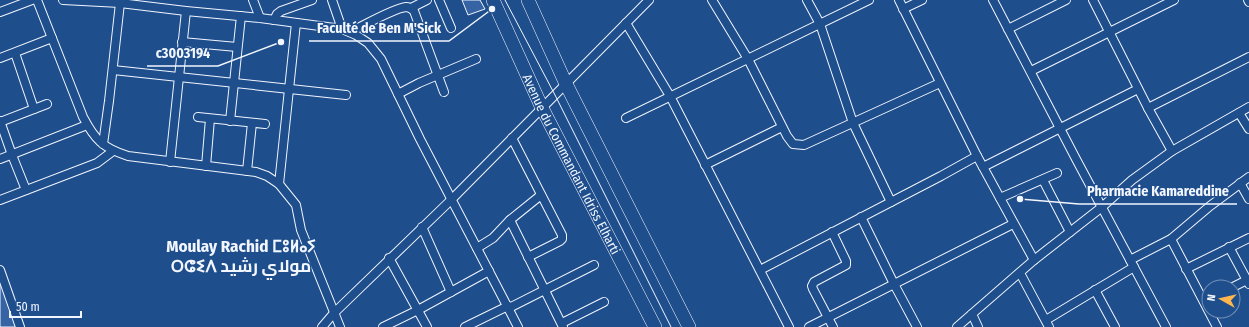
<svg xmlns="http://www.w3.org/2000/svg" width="1249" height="327" viewBox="0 0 1249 327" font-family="'Fira Sans Condensed',Cairo,'Noto Sans Tifinagh',sans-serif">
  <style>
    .building { fill: #3563a3; stroke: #f2f6ff }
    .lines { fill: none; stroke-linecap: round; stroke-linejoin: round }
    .street-casing { stroke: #f2f6ff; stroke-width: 10 }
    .primary-casing { stroke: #f2f6ff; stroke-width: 14 }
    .street { stroke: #1f4e8c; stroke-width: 8 }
    .primary { stroke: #1f4e8c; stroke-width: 13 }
    .tram { stroke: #f2f6ff; stroke-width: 1 }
    .labels { text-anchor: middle; stroke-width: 3; stroke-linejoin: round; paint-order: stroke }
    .street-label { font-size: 13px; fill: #f2f6ff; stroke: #1f4e8c }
    .district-label { font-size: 17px; font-weight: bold; fill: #f2f6ff; stroke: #1f4e8c }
    .leader { fill: none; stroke: #f2f6ff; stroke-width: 1.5 }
    .callout-dot { fill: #f2f6ff; stroke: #1f4e8c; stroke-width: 1.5 }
    .callout-label { font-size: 14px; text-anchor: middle; font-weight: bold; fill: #f2f6ff; stroke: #1f4e8c; stroke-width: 3; stroke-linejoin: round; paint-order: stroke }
  </style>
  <rect width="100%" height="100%" fill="#1f4e8c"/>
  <g class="building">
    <polygon points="462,0 480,0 485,9 468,15"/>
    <polygon points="0,282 17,327 0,327"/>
  </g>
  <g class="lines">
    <g class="street-casing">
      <g id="street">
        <path d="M 37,0 L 83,117 C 95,140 103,148 128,156 L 256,172 L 267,176 L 279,184 L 296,205 L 301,230 L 340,327"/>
        <polyline points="63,0 120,3 186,11 260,18 342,29 356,35 368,43 381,59 420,139 518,327"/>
        <polyline points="253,0 260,18"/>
        <polyline points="332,0 342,29"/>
        <polyline points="439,0 451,28"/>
        <polyline points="712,0 748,59 787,136 793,144 804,145 940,83"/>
        <polyline points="807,0 820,24 853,123 891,202"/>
        <polyline points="899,0 977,156 1034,260"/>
        <polyline points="993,0 1076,159 1166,327"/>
        <polyline points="1093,0 1148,108 1172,151"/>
        <polyline points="1248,0 1249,2"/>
        <polyline points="411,8 427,0"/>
        <polyline points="903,9 922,0"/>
        <polyline points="0,12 32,0"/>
        <polyline points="274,20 277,14 281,11 312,0"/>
        <polyline points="626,23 670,96 789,327"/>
        <polyline points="1008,29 1066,0"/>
        <path d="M 350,32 C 363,26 394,8 406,7 C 409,7 412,9 414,11 L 444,92"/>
        <polyline points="182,42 237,47"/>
        <polyline points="15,53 34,109"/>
        <polyline points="0,58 52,38"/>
        <polyline points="113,70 346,95"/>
        <polyline points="1031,71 1174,0"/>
        <polyline points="398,94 419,83 476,59"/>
        <polyline points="1148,108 1249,57"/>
        <polyline points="1239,113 1249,129"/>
        <polyline points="198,117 265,124"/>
        <polyline points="626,118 869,0"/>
        <polyline points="0,121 12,155 26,190"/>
        <polyline points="230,121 241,16"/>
        <polyline points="0,122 47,104"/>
        <polyline points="512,138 562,235 562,239 560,241 528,257"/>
        <polyline points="103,144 109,101 120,3"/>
        <polyline points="0,159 87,125"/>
        <polyline points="170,162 186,11"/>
        <polyline points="705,165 782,127"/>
        <polyline points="206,166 210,119"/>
        <polyline points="983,167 1138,89"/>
        <polyline points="247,171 252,123"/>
        <polyline points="1043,180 1070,232"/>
        <polyline points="1240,183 1249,199"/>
        <polyline points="279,184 296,23"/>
        <polyline points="1000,198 1057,173"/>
        <polyline points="0,200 97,163 113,151"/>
        <polyline points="861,217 894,284 917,327"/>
        <polyline points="510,220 563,327"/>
        <polyline points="422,227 451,292"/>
        <polyline points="832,232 846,261 846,265 814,282 812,286 813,289 833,327"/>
        <polyline points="1171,239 1217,327"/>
        <polyline points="1229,247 1249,284"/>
        <polyline points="477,248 493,238 510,220 541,195"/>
        <polyline points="389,258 427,327"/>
        <polyline points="1130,260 1171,239 1210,206 1249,177"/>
        <polyline points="1186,269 1249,238"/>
        <polyline points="0,270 20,327"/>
        <polyline points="760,270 941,176 977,156"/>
        <polyline points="1020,273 1049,327"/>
        <polyline points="1233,287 1247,280"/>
        <polyline points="1095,290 1115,327"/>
        <polyline points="509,308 594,265"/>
        <polyline points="972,314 978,327"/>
        <polyline points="1046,320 1134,267"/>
        <polyline points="562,323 604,302"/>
        <polyline points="322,327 334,313 452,199 649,0"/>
        <polyline points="383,327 418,310 489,271"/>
        <polyline points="465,327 508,306"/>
        <polyline points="809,327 1013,224"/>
        <polyline points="957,327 1034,260 1102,207 1132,180 1172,151 1249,107"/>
      </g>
    </g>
    <g class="primary-casing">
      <g id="primary">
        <path id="s1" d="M 493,0 L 542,108 L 655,327"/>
        <polyline points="528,0 566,84 689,327"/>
      </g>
    </g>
    <use href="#street" class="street"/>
    <use href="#primary" class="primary"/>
    <polyline class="tram" points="505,0 555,95 671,327"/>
  </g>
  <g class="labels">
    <g class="street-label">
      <text dy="5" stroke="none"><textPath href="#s1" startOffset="182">Avenue du Commandant Idriss Elharti</textPath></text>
    </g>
    <g class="district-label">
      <text x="241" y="252">Moulay Rachid ⵎⵓⵍⴰⵢ<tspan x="241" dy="20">ⵔⵛⵉⴷ مولاي رشيد</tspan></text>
    </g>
  </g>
  <path class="leader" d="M492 9L449 41H309M281 42L218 66H147M1020 199L1079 204H1237"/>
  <g class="callout-dot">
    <circle cx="492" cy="9" r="4"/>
    <circle cx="281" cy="42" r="4"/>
    <circle cx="1020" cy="199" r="4"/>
  </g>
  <g class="callout-label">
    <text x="379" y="33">Faculté de Ben M'Sick</text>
    <text x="183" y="58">c3003194</text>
    <text x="1158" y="196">Pharmacie Kamareddine</text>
  </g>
  <g transform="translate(1221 299) rotate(278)"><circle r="19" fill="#1f4e8c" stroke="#7391ba"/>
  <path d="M0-3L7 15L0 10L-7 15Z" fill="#ffb74d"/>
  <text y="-6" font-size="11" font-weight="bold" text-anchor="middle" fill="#f2f6ff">N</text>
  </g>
  <path d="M10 311v6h71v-6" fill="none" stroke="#f2f6ff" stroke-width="2"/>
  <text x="16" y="311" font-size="12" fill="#f2f6ff" stroke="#1f4e8c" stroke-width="3" paint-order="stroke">50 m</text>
</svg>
